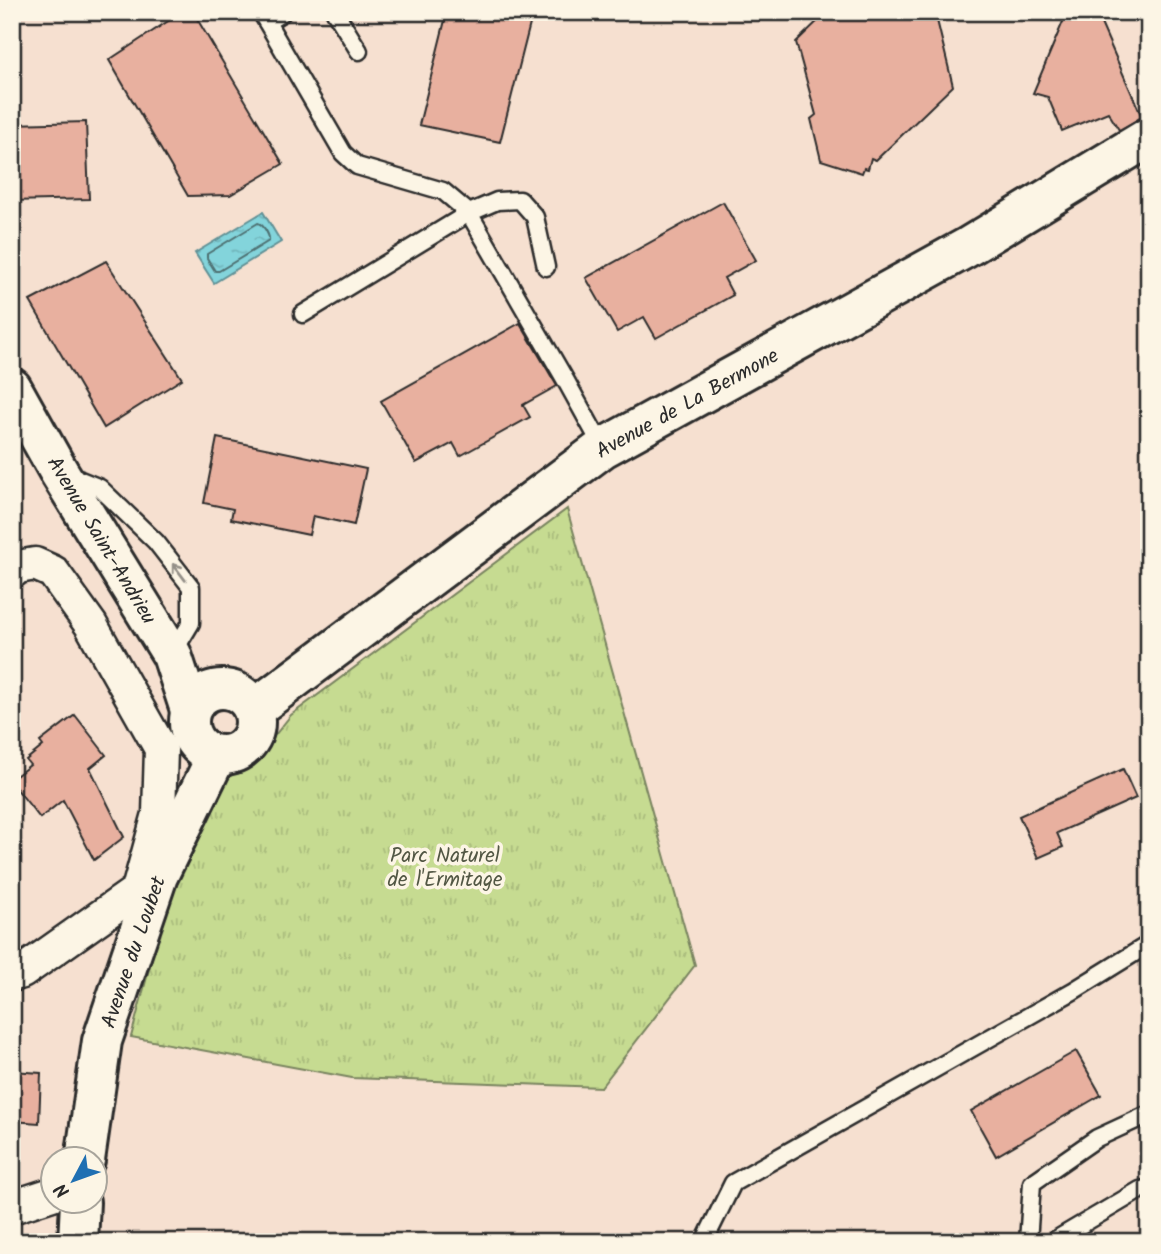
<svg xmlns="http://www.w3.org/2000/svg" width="1161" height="1254" viewBox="0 0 1161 1254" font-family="Kalam,sans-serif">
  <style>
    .grass { fill: url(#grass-tufts); stroke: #78835e; stroke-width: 2 }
    .water { fill: url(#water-ripples); stroke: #609095; stroke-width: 2 }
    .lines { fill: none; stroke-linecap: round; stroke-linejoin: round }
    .shore { stroke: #4e6f71; stroke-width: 2 }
    .building { fill: #e8b09f; stroke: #2b2b2b; stroke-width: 2 }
    .service-casing { stroke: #2b2b2b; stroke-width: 21 }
    .minor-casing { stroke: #2b2b2b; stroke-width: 37 }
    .tertiary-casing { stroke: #2b2b2b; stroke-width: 44 }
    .service { stroke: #fcf5e5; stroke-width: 16 }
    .minor { stroke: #fcf5e5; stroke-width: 32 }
    .tertiary { stroke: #fcf5e5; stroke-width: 38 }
    .oneway { stroke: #949088 }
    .labels { text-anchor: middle; stroke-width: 7; stroke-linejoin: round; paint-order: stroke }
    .street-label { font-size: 21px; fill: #2b2b2b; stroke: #fcf5e5 }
    .park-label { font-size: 21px; fill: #525744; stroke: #fcf5e5 }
  </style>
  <defs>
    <pattern id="grass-tufts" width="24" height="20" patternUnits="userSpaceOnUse" patternTransform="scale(1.75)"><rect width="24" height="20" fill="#c6db91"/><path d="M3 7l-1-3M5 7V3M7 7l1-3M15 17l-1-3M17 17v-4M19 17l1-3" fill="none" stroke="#aabc7d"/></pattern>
    <pattern id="water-ripples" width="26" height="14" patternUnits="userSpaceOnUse" patternTransform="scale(1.75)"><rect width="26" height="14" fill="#83d4db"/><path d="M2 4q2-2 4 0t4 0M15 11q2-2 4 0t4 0" fill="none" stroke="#71b6bc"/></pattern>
  </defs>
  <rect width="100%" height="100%" fill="#f6e0d0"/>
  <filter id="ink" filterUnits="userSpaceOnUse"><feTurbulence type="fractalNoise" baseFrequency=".0143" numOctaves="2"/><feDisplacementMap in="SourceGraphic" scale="14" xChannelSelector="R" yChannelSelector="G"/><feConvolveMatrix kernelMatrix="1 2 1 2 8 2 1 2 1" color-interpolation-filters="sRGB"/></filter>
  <g filter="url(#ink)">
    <polygon class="grass" points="567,509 695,965 601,1087 352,1078 131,1037 165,909 227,779 260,754 291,715"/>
    <polygon class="water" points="263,212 281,242 214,283 195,253"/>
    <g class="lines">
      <path class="shore" d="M 258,223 C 264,225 270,236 269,241 L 219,271 L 215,271 L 207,258 L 207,254 Z"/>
    </g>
    <g class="building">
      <polygon points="182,12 193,12 283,164 230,195 188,196 109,60"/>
      <polygon points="447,12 533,12 500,142 419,125"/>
      <polygon points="827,12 935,12 953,86 876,160 871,158 868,169 864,168 862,173 821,160 811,119 816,115 796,42"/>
      <polygon points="1067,12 1096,12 1142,117 1119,130 1108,112 1062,131 1048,97 1033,93"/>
      <polygon points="86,122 89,199 12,201 12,124"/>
      <polygon points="723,202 756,260 724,278 733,295 656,338 644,317 617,332 586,278"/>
      <polygon points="106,261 182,379 104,428 30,301"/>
      <polygon points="520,323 557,386 523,405 530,417 460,456 453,443 416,463 381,401"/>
      <polygon points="217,438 366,469 354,525 313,516 309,535 231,519 233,509 204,503"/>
      <polygon points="75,715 106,755 90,768 124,837 94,860 63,800 40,818 12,783 12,779 30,765 26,760 43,746 40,742"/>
      <polygon points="1123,769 1136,798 1057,833 1063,847 1038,858 1019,816"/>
      <polygon points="1076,1051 1101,1095 996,1156 971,1111"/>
      <polygon points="12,1071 41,1073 39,1123 12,1121"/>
    </g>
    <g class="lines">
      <g class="service-casing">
        <g id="service">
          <polyline points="261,12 343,153 357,166 443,191 469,213 566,381 603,448"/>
          <polyline points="335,12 359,51"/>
          <polyline points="267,22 283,12"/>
          <polyline points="303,314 469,213 497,201 520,200 535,217 546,267"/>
          <polyline points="68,475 100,488 156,542 191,587 191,623 173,653"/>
          <polyline points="704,1242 733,1183 1073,991 1149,944"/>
          <polyline points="1028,1242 1032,1183 1097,1138 1149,1114"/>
          <polyline points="1052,1242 1140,1190 1149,1188"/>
        </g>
      </g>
      <g class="minor-casing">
        <g id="minor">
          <polyline points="12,572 18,567 35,564 53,572 91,625 161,749 159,814 138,890"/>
          <polyline points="12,975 22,972 155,878"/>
          <polyline points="12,1207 52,1194"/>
        </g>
      </g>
      <g class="tertiary-casing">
        <g id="tertiary">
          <polyline points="12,388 59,472 172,655 190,710"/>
          <circle cx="222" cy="722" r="33"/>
          <polyline points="253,710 603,448 966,248 1149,137"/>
          <polyline points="85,1160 102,1041 158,876 217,755"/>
          <polyline points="78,1242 80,1202"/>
        </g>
      </g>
      <use href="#service" class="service"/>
      <use href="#minor" class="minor"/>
      <use href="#tertiary" class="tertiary"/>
    </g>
    <defs><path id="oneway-shaft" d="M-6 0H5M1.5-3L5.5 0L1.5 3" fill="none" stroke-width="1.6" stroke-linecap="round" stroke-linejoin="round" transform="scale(1.75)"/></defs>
    <use class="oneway" href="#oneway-shaft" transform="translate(179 572) rotate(-127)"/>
  </g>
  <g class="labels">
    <g class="street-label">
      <text transform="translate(687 403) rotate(-29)" y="7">Avenue de La Bermone</text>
      <text transform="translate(102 540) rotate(59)" y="7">Avenue Saint-Andrieu</text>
      <text transform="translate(133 952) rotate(-71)" y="7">Avenue du Loubet</text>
    </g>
    <g class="park-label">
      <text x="445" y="862">Parc Naturel<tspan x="445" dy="24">de l'Ermitage</tspan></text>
    </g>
  </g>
  <rect width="1161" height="1254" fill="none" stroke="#fcf5e5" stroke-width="42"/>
  <rect x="21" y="21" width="1119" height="1212" fill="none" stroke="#2b2b2b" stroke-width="2.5" filter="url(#ink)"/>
  <g transform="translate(74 1180) rotate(229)"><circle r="33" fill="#fcf5e5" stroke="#a8a49b" stroke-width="2"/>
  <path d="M0-5L12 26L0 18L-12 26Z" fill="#1f6fb2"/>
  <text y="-10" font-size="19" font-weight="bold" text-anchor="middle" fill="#2b2b2b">N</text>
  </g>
</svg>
